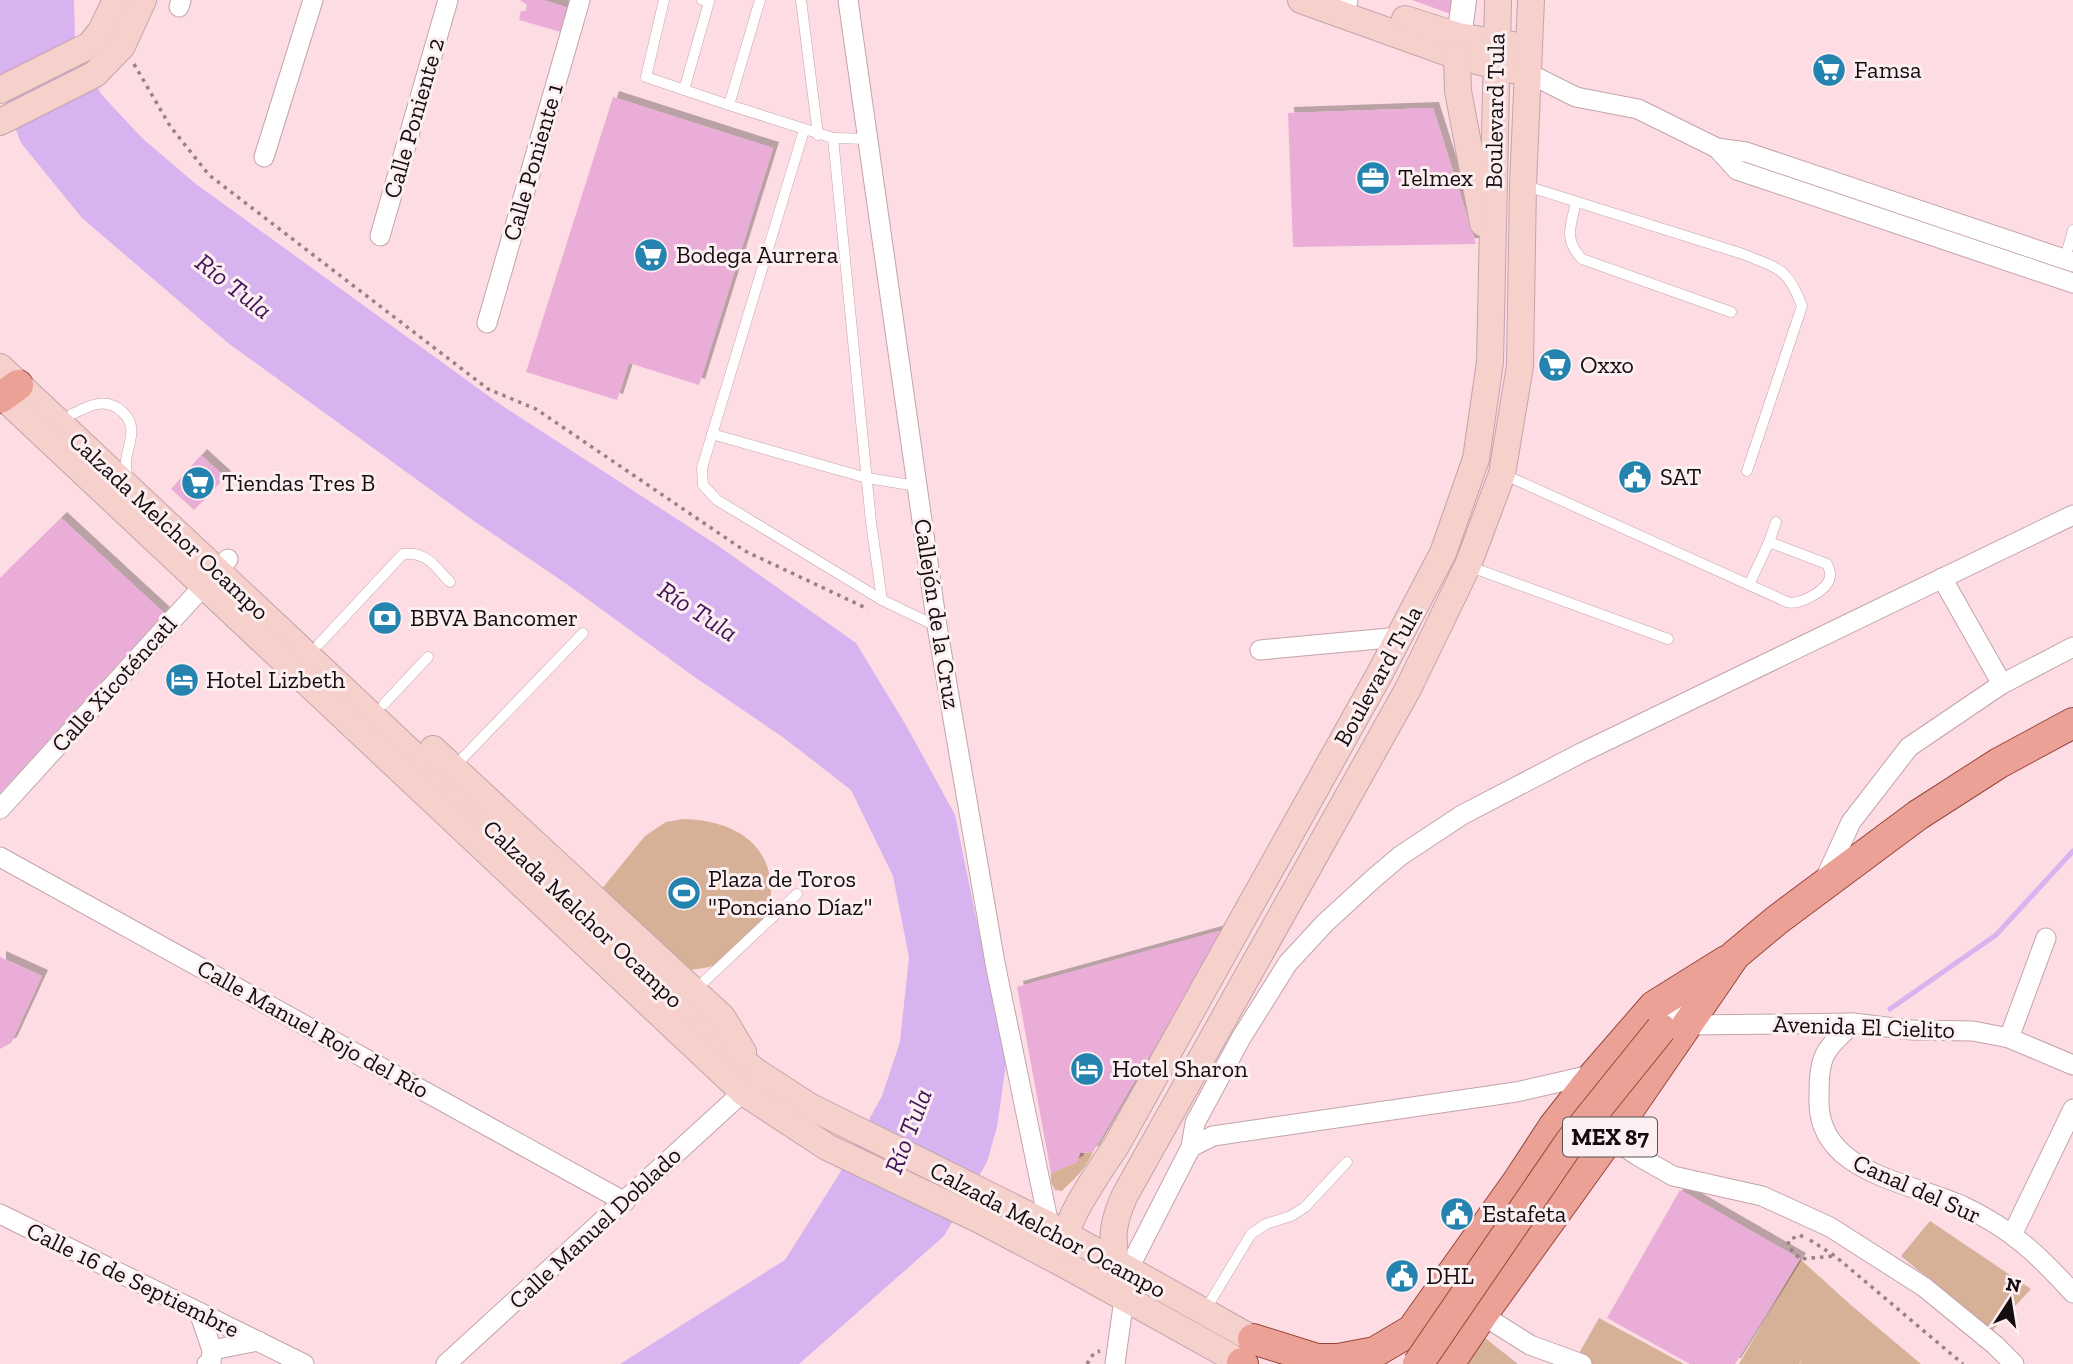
<svg xmlns="http://www.w3.org/2000/svg" width="2073" height="1364" viewBox="0 0 2073 1364" font-family="'Zilla Slab',serif">
  <style>
    .green { fill: #d6b097 }
    .water { fill: #d7b3ef }
    .lines { fill: none; stroke-linecap: round; stroke-linejoin: round }
    .stream { stroke: #d7b3ef; stroke-width: 5 }
    .building { fill: #eaadd8; filter: url(#shadow) }
    .service-casing { stroke: #c3a4ab; stroke-width: 11 }
    .minor-casing { stroke: #c3a4ab; stroke-width: 21 }
    .tertiary-casing { stroke: #c3a4ab; stroke-width: 26 }
    .secondary-casing { stroke: #c3a4ab; stroke-width: 28 }
    .primary-casing { stroke: #99453a; stroke-width: 32 }
    .path { stroke: #998286; stroke-width: 3.5; stroke-dasharray: 3.5 5; stroke-linecap: butt }
    .service { stroke: #fff; stroke-width: 10 }
    .minor { stroke: #fff; stroke-width: 19 }
    .tertiary { stroke: #fff; stroke-width: 24 }
    .secondary { stroke: #f6d0cb; stroke-width: 26 }
    .primary { stroke: #eca197; stroke-width: 30 }
    .primary-bridge-casing { stroke: #99453a; stroke-width: 32; stroke-linecap: butt }
    .primary-bridge { stroke: #eca197; stroke-width: 30 }
    .labels { text-anchor: middle; stroke-width: 6; stroke-linejoin: round; paint-order: stroke }
    .shield { fill: #fceff1; stroke: #5b5052; stroke-width: 2 }
    .shield-label { font-size: 23px; font-weight: bold; fill: #160c0e }
    .poi-label { font-size: 24px; fill: #160c0e; stroke: #fceff1; text-anchor: start }
    .street-label { font-size: 24px; fill: #160c0e; stroke: #fceff1 }
    .water-label { font-size: 26px; font-style: italic; fill: #421459; stroke: #fceff1 }
  </style>
  <defs>
    <filter id="shadow"><feDropShadow dx="6" dy="-6" stdDeviation="0" flood-color="#0004"/></filter>
  </defs>
  <rect width="100%" height="100%" fill="#fddce3"/>
  <g class="green">
    <path d="M 683,819 C 729,820 772,840 771,893 C 770,902 770,916 764,924 C 758,930 750,936 744,942 C 720,963 721,967 688,970 L 596,896 L 645,836 L 666,822 Z"/>
    <path d="M 1093,1152 C 1084,1171 1077,1176 1062,1191 L 1055,1190 L 1051,1182 L 1051,1173 L 1077,1162 L 1080,1153 Z"/>
    <polygon points="1930,1221 2031,1289 1992,1331 1901,1256"/>
    <polygon points="1800,1259 1852,1306 1921,1364 1800,1364 1803,1360 1799,1364 1739,1364"/>
    <polygon points="1599,1318 1684,1364 1577,1364 1574,1362"/>
    <polygon points="1480,1334 1518,1364 1460,1364"/>
  </g>
  <polygon class="water" points="0,0 74,0 75,41 101,94 142,138 196,184 501,405 717,545 856,643 907,727 955,815 1006,1064 997,1127 987,1162 944,1236 799,1364 620,1364 785,1260 838,1176 882,1096 900,1042 909,957 893,876 851,790 784,738 696,678 568,585 474,521 228,343 82,218 21,143 0,88"/>
  <g class="lines">
    <polyline class="stream" points="1890,1009 1996,935 2073,851"/>
  </g>
  <g class="building">
    <polygon points="520,0 543,0 568,8 561,32 519,20 521,11 526,11 527,5"/>
    <polygon points="1412,0 1459,0 1459,17"/>
    <polygon points="613,97 773,148 699,385 629,363 617,400 526,372"/>
    <polygon points="1433,108 1476,244 1293,247 1288,113"/>
    <polygon points="201,455 225,477 194,510 171,489"/>
    <polygon points="61,518 164,613 0,793 0,578"/>
    <polygon points="1223,930 1093,1152 1080,1153 1077,1162 1051,1173 1017,987"/>
    <polygon points="0,957 42,976 11,1043 0,1049"/>
    <polygon points="1680,1190 1800,1259 1735,1364 1690,1364 1607,1318"/>
  </g>
  <g class="lines">
    <g class="service-casing">
      <g id="service">
        <polyline points="664,0 646,77 729,105"/>
        <polyline points="760,0 729,105 833,138"/>
        <polyline points="801,0 818,135"/>
        <polyline points="684,90 709,2 702,0"/>
        <polyline points="804,130 702,468 703,485 717,500 882,600 936,626"/>
        <polyline points="868,139 833,138 871,522 882,600"/>
        <path d="M 1523,185 L 1743,254 C 1779,269 1787,267 1802,306 L 1747,471"/>
        <path d="M 1576,202 C 1571,226 1563,239 1582,259 L 1731,312"/>
        <polyline points="2065,259 2073,230"/>
        <path d="M 72,414 C 80,411 89,405 98,404 C 116,401 134,417 131,436 C 128,457 123,457 128,479"/>
        <polyline points="712,434 867,478 917,486"/>
        <path d="M 1503,474 L 1787,602 C 1799,606 1829,590 1830,576 C 1831,572 1829,569 1827,564 L 1769,542 L 1749,585"/>
        <polyline points="1769,542 1776,522"/>
        <polyline points="1468,566 1668,639"/>
        <path d="M 319,644 L 403,554 C 427,551 435,567 450,582"/>
        <polyline points="384,704 428,657"/>
        <polyline points="455,766 583,633"/>
        <polyline points="694,991 797,894"/>
        <polyline points="1204,1312 1251,1234 1266,1224 1291,1216 1305,1207 1347,1162"/>
      </g>
    </g>
    <g class="minor-casing">
      <g id="minor">
        <polyline points="848,0 937,626 995,963 1049,1225"/>
        <polyline points="1348,1 1348,0"/>
        <polyline points="179,7 181,0"/>
        <polyline points="1528,73 1576,97 1638,109 1717,148 1746,152 2073,262"/>
        <polyline points="1717,148 1737,170 2073,283"/>
        <polyline points="264,157 313,0"/>
        <polyline points="380,236 448,0"/>
        <polyline points="487,323 580,0"/>
        <polyline points="1942,578 2002,684"/>
        <polyline points="1260,650 1400,637"/>
        <polyline points="0,809 228,559"/>
        <polyline points="0,857 625,1202"/>
        <polyline points="1824,881 1851,822 1909,747 2002,684 2073,647"/>
        <polyline points="1654,1006 1676,1013 1689,1025 1853,1023 1912,1030 1973,1031 2009,1038 2073,1065"/>
        <path d="M 1853,1023 C 1845,1032 1833,1041 1827,1051 C 1819,1063 1819,1083 1819,1098 C 1816,1174 1912,1182 1965,1207 C 2011,1229 2039,1255 2073,1293"/>
        <polyline points="2009,1038 2046,938"/>
        <polyline points="1610,1137 1638,1156 1673,1176 1762,1196 1830,1227 1924,1287 1995,1345 2014,1364"/>
        <polyline points="1191,1147 1213,1136 1516,1092 1595,1074"/>
        <polyline points="0,1214 304,1364"/>
        <polyline points="2013,1233 2073,1109"/>
        <polyline points="1473,1309 1530,1345 1582,1364"/>
        <polyline points="199,1312 212,1350 211,1363 207,1364"/>
        <polyline points="212,1350 258,1341"/>
        <polyline points="446,1364 743,1092"/>
        <polyline points="1115,1364 1128,1270 1191,1147 1195,1123 1241,1038 1288,963 1325,923 1373,879 1400,856 1462,815 1581,753 2073,515"/>
      </g>
    </g>
    <g class="tertiary-casing">
      <polyline id="tertiary" points="1457,55 1464,0"/>
    </g>
    <g class="secondary-casing">
      <g id="secondary">
        <polyline points="1301,0 1457,56 1512,70"/>
        <polyline points="1405,19 1458,36 1513,45"/>
        <polyline points="1457,56 1458,91 1483,223"/>
        <polyline points="0,90 90,45 101,31 116,0"/>
        <polyline points="0,122 95,74 122,46 143,0"/>
        <polyline points="0,367 709,1032 755,1071 809,1106 1049,1225 1253,1339"/>
        <polyline points="0,394 743,1092 827,1147 980,1220 1069,1267 1242,1363"/>
        <polyline points="433,749 722,1017 743,1052"/>
        <path d="M 1069,1251 C 1067,1246 1065,1240 1066,1235 C 1070,1213 1103,1165 1116,1146 L 1379,675 L 1443,553 L 1476,459 L 1490,362 L 1498,0"/>
        <path d="M 1117,1263 C 1110,1237 1114,1219 1125,1195 L 1408,689 L 1468,565 L 1502,474 L 1520,366 L 1523,185 L 1531,0"/>
      </g>
    </g>
    <g class="primary-casing">
      <g id="primary">
        <polyline points="0,398 18,385"/>
        <polyline points="1253,1339 1317,1359 1338,1359 1375,1352 1412,1330 1518,1181 1554,1126 1595,1074 1654,1006 1726,961"/>
        <polyline points="1242,1363 1243,1364"/>
        <polyline points="1449,1364 1482,1315 1610,1137 1735,955 1777,920 1918,815 1999,763 2073,723"/>
      </g>
    </g>
    <g class="path">
      <polyline points="134,64 170,126 209,175 488,389 536,409 745,551 868,609"/>
      <polyline points="1803,1237 1800,1235 1789,1240 1788,1246 1800,1259 1835,1256"/>
      <polyline points="1810,1240 1835,1256 1963,1364"/>
      <polyline points="1087,1364 1094,1353 1100,1351"/>
    </g>
    <use href="#service" class="service"/>
    <use href="#minor" class="minor"/>
    <use href="#tertiary" class="tertiary"/>
    <use href="#secondary" class="secondary"/>
    <use href="#primary" class="primary"/>
    <g class="primary-bridge-casing">
      <polyline id="primary-bridge" points="1418,1364 1570,1142 1661,1029"/>
    </g>
    <use href="#primary-bridge" class="primary-bridge"/>
  </g>
  <defs>
    <g id="supermarket-disc" transform="scale(1.75)"><circle r="9.5" fill="#2483af" stroke="#fceff1"/><path d="M-6-5.5h2.5l.6 2H6L4.5 2H-2.5L-4.4-4H-6ZM-1.5 3.2a1.3 1.3 0 1 0 .1 0ZM3 3.2a1.3 1.3 0 1 0 .1 0Z" fill="#fff"/></g>
    <g id="office-disc" transform="scale(1.75)"><circle r="9.5" fill="#2483af" stroke="#fceff1"/><path d="M-6-3h4V-5.5h4V-3h4V5H-6ZM-1-4.5V-3h2v-1.5ZM-6 0V1H6V0Z" fill="#fff"/></g>
    <g id="civic-disc" transform="scale(1.75)"><circle r="9.5" fill="#2483af" stroke="#fceff1"/><path d="M-.6-6.5H3V-4.5H.6V-3L4-1V1h2V6H-6V1h2V-1L-.6-3ZM-1.2 2.5V6h2.4V2.5Z" fill="#fff"/></g>
    <g id="bank-disc" transform="scale(1.75)"><circle r="9.5" fill="#2483af" stroke="#fceff1"/><path d="M-6-4H6V4H-6ZM0-2.3a2.3 2.3 0 1 0 0 4.6a2.3 2.3 0 1 0 0-4.6Z" fill="#fff"/></g>
    <g id="hotel-disc" transform="scale(1.75)"><circle r="9.5" fill="#2483af" stroke="#fceff1"/><path d="M-6-4.5h1.5V1H6V5H4.5V3h-9V5H-6ZM-4 0a1.8 1.8 0 1 1 3.6 0ZM.5 0V-2.5h3Q6-2.5 6 0Z" fill="#fff"/></g>
    <g id="stadium-disc" transform="scale(1.75)"><circle r="9.5" fill="#2483af" stroke="#fceff1"/><path d="M0-5a6.5 5 0 1 0 0 10a6.5 5 0 1 0 0-10ZM-3.5-1.8h7v3.6h-7Z" fill="#fff"/></g>
  </defs>
  <g fill-rule="evenodd">
    <use href="#supermarket-disc" x="1829" y="70"/>
    <use href="#office-disc" x="1373" y="178"/>
    <use href="#supermarket-disc" x="651" y="255"/>
    <use href="#supermarket-disc" x="1555" y="365"/>
    <use href="#civic-disc" x="1635" y="477"/>
    <use href="#supermarket-disc" x="198" y="483"/>
    <use href="#bank-disc" x="385" y="618"/>
    <use href="#hotel-disc" x="182" y="680"/>
    <use href="#stadium-disc" x="684" y="893"/>
    <use href="#hotel-disc" x="1087" y="1069"/>
    <use href="#civic-disc" x="1457" y="1214"/>
    <use href="#civic-disc" x="1402" y="1276"/>
  </g>
  <g class="labels">
    <rect class="shield" x="1563" y="1117.5" width="94" height="39" rx="5"/>
    <g class="shield-label">
      <text x="1610" y="1145">MEX 87</text>
    </g>
    <g class="poi-label">
      <text x="1854" y="78">Famsa</text>
      <text x="1398" y="186">Telmex</text>
      <text x="676" y="263">Bodega Aurrera</text>
      <text x="1580" y="373">Oxxo</text>
      <text x="1660" y="485">SAT</text>
      <text x="222" y="491">Tiendas Tres B</text>
      <text x="410" y="626">BBVA Bancomer</text>
      <text x="206" y="688">Hotel Lizbeth</text>
      <text x="708" y="887">Plaza de Toros<tspan x="708" dy="28">"Ponciano Díaz"</tspan></text>
      <text x="1112" y="1077">Hotel Sharon</text>
      <text x="1482" y="1222">Estafeta</text>
      <text x="1426" y="1284">DHL</text>
    </g>
    <g class="street-label">
      <text transform="translate(1495 111) rotate(-89)" y="8">Boulevard Tula</text>
      <text transform="translate(414 118) rotate(-74)" y="8">Calle Poniente 2</text>
      <text transform="translate(533 162) rotate(-74)" y="8">Calle Poniente 1</text>
      <text transform="translate(169 526) rotate(43)" y="8">Calzada Melchor Ocampo</text>
      <text transform="translate(937 614) rotate(81)" y="8">Callejón de la Cruz</text>
      <text transform="translate(1378 676) rotate(-61)" y="8">Boulevard Tula</text>
      <text transform="translate(114 684) rotate(-48)" y="8">Calle Xicoténcatl</text>
      <text transform="translate(583 914) rotate(43)" y="8">Calzada Melchor Ocampo</text>
      <text transform="translate(1864 1027) rotate(2)" y="8">Avenida El Cielito</text>
      <text transform="translate(313 1029) rotate(29)" y="8">Calle Manuel Rojo del Río</text>
      <text transform="translate(1917 1189) rotate(24)" y="8">Canal del Sur</text>
      <text transform="translate(595 1228) rotate(-43)" y="8">Calle Manuel Doblado</text>
      <text transform="translate(1048 1230) rotate(28)" y="8">Calzada Melchor Ocampo</text>
      <text transform="translate(133 1280) rotate(26)" y="8">Calle 16 de Septiembre</text>
    </g>
    <g class="water-label">
      <text transform="translate(234 286) rotate(38)" y="9">Río Tula</text>
      <text transform="translate(698 611) rotate(33)" y="9">Río Tula</text>
      <text transform="translate(908 1131) rotate(-69)" y="9">Río Tula</text>
    </g>
  </g>
  <g transform="translate(2010 1301) rotate(12)" stroke="#fceff1" stroke-width="5" paint-order="stroke">
  <path d="M0-5L12 26L0 18L-12 26Z" fill="#160c0e"/>
  <text y="-10" font-size="19" font-weight="bold" text-anchor="middle" fill="#160c0e">N</text>
  </g>
</svg>
